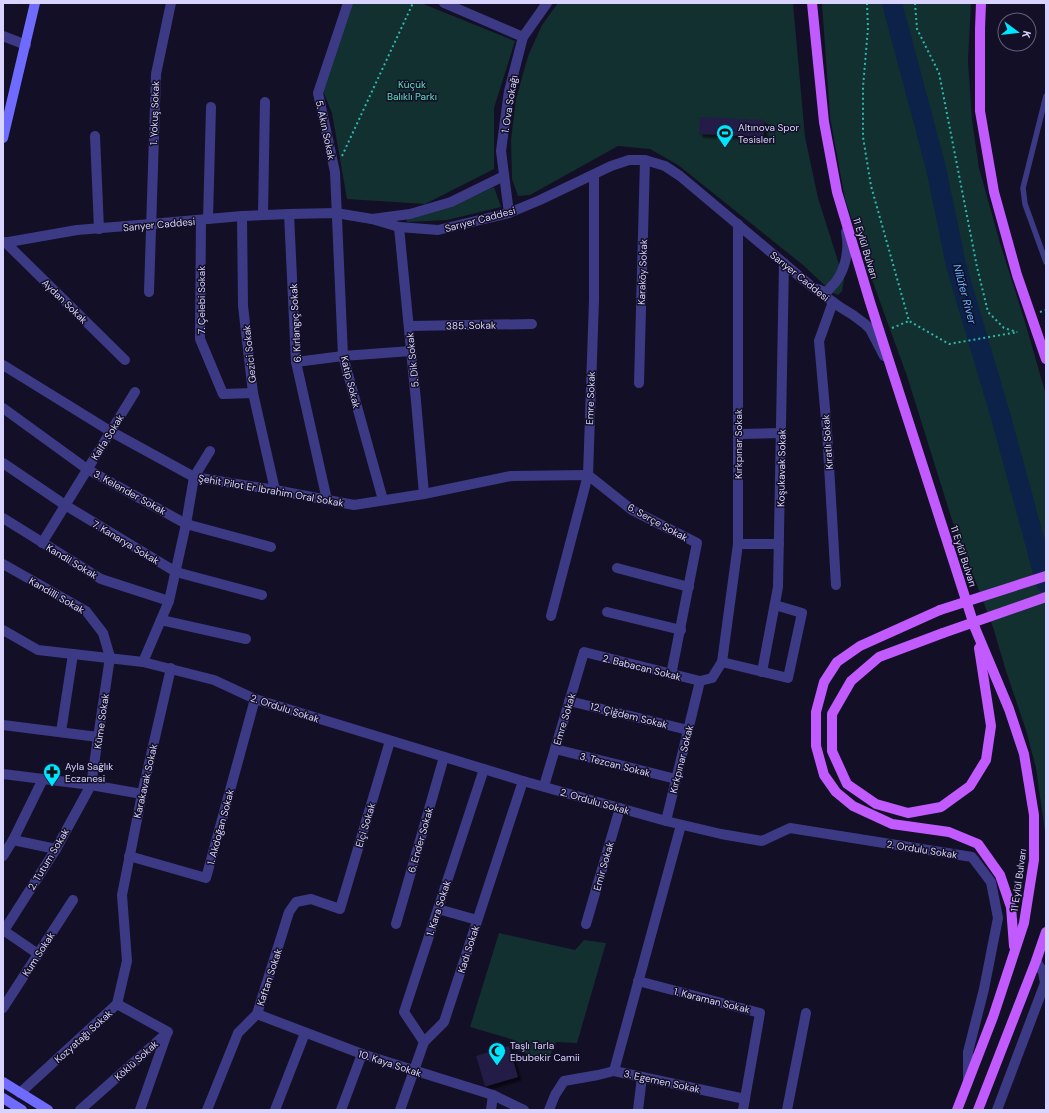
<svg xmlns="http://www.w3.org/2000/svg" width="1049" height="1113" viewBox="0 0 1049 1113" font-family="'DM Sans',sans-serif">
  <style>
    .green { fill: #12302f }
    .lines { fill: none; stroke-linecap: round; stroke-linejoin: round }
    .river { stroke: #0c2248; stroke-width: 20 }
    .building { fill: #241b47; filter: url(#shadow) }
    .path { stroke: #2fb8b0; stroke-width: 2; stroke-dasharray: 2 3; stroke-linecap: butt }
    .service { stroke: #3d3a85; stroke-width: 5.5 }
    .minor { stroke: #3d3a85; stroke-width: 10 }
    .tertiary { stroke: #3d3a85; stroke-width: 10 }
    .secondary { stroke: #6f6bff; stroke-width: 10 }
    .primary { stroke: #c25bff; stroke-width: 10 }
    .primary-bridge { stroke: #c25bff; stroke-width: 10 }
    .labels { text-anchor: middle; stroke-width: 3; stroke-linejoin: round; paint-order: stroke }
    .park-label { font-size: 10px; fill: #5fe0c0; stroke: #130f26 }
    .street-label { font-size: 10px; fill: #d9d4ff; stroke: #130f26 }
    .poi-label { font-size: 10px; fill: #d9d4ff; stroke: #130f26; text-anchor: start }
    .water-label { font-size: 11px; font-style: italic; fill: #62b6ff; stroke: #130f26 }
  </style>
  <defs>
    <filter id="shadow"><feDropShadow dx="3.5" dy="3.5" stdDeviation="1" flood-color="#0009"/></filter>
  </defs>
  <rect width="100%" height="100%" fill="#130f26"/>
  <g class="green">
    <polygon points="351,3 421,3 515,41 494,108 494,169 425,204 347,199 332,113 323,91"/>
    <polygon points="558,3 793,3 805,137 818,198 844,280 842,291 838,295 833,293 803,265 678,165 650,149 618,146 530,195 518,196 512,179 511,140 516,99 528,56 542,25"/>
    <polygon points="822,3 971,3 968,61 972,120 979,168 1000,243 1025,322 1046,395 1046,839 1036,768 1026,730 1006,671 993,627 952,520 907,376 871,277 845,199 830,117"/>
    <polygon points="494,187 501,207 447,220 407,222 406,218 450,207"/>
    <polygon points="499,933 575,950 584,940 606,943 577,1043 556,1042 547,1062 519,1051 514,1040 470,1027"/>
  </g>
  <g class="lines">
    <polyline class="river" points="892,3 936,168 956,265 1002,421 1046,583"/>
  </g>
  <g class="building">
    <polygon points="700,117 764,120 764,137 699,134"/>
    <polygon points="509,1046 518,1077 487,1086 485,1086 476,1056"/>
  </g>
  <g class="lines">
    <g class="path">
      <polyline points="867,3 868,28 863,87 863,137 871,186 909,321 949,344 1018,332"/>
      <polyline points="915,3 917,29 939,73 977,267 988,312 1004,328 1017,332"/>
      <polyline points="342,156 413,3"/>
      <polyline points="1040,312 1046,310"/>
      <polyline points="892,328 909,321"/>
    </g>
    <polyline class="service" points="1046,96 1023,188 1025,204 1046,262"/>
    <g class="minor">
      <polyline points="348,3 318,93 335,172 343,356 383,500"/>
      <polyline points="444,3 523,37"/>
      <polyline points="3,36 26,45"/>
      <polyline points="95,136 99,229"/>
      <polyline points="509,213 501,151 509,91 523,37 547,3"/>
      <polyline points="289,214 296,362 327,500"/>
      <polyline points="263,215 265,102"/>
      <polyline points="242,216 243,306 253,393 275,490"/>
      <polyline points="208,219 211,107"/>
      <polyline points="372,219 410,214 451,202 504,176"/>
      <polyline points="201,220 200,339 223,394 253,393"/>
      <polyline points="399,227 416,401 424,494"/>
      <polyline points="5,242 125,360"/>
      <polyline points="149,292 156,74 171,3"/>
      <polyline points="833,302 819,341 827,431 836,585"/>
      <polyline points="409,326 532,324"/>
      <polyline points="296,362 343,356 411,351"/>
      <polyline points="3,365 110,431 194,477 275,490 354,505 424,494 511,476 588,475 632,510 697,543 671,675"/>
      <polyline points="639,383 645,160"/>
      <polyline points="3,408 87,469 186,524 271,547"/>
      <polyline points="738,434 782,433"/>
      <polyline points="3,463 65,505 176,572 262,595"/>
      <polyline points="3,518 101,579 169,601"/>
      <polyline points="42,543 135,392"/>
      <polyline points="738,544 779,544"/>
      <polyline points="3,564 86,611 103,633 110,657 91,785 56,849 3,932"/>
      <polyline points="617,568 689,587"/>
      <polyline points="607,612 681,630"/>
      <polyline points="551,616 588,475 594,300 594,175"/>
      <polyline points="161,620 246,639"/>
      <polyline points="3,630 38,650 143,662 214,680 255,699 523,781 666,821 721,834 762,841 790,828 972,857 991,882 998,918 984,989 968,1052 968,1079"/>
      <polyline points="143,662 169,601 186,524 194,477 210,451"/>
      <polyline points="722,662 788,678 802,613 775,605"/>
      <polyline points="762,672 778,587 784,263"/>
      <polyline points="569,701 688,730"/>
      <polyline points="3,725 98,737"/>
      <polyline points="61,732 73,654"/>
      <polyline points="555,749 676,779"/>
      <polyline points="3,774 91,785 142,794"/>
      <polyline points="544,786 584,652 700,681"/>
      <polyline points="666,821 700,681 712,678 722,662 738,544 738,224"/>
      <polyline points="13,840 56,849"/>
      <polyline points="3,856 13,840 43,779"/>
      <polyline points="129,856 206,878 255,699"/>
      <polyline points="438,909 477,920"/>
      <polyline points="396,924 444,757"/>
      <polyline points="586,924 620,808"/>
      <polyline points="3,930 38,954"/>
      <polyline points="638,981 760,1013 743,1110"/>
      <polyline points="3,1008 73,900"/>
      <polyline points="257,1014 362,1054 493,1095 524,1110"/>
      <polyline points="424,1042 404,1012 484,769"/>
      <polyline points="614,1071 681,825"/>
      <polyline points="20,1093 117,1004 127,961 122,895 142,794 171,668"/>
      <polyline points="80,1110 168,1032 117,1004"/>
      <polyline points="140,1110 167,1033"/>
      <polyline points="207,1110 238,1033 257,1014 289,912 296,902 311,899 340,909 390,741"/>
      <polyline points="275,1110 305,1033"/>
      <polyline points="341,1110 362,1054"/>
      <polyline points="400,1110 424,1042 444,1022 523,781"/>
      <polyline points="491,1110 493,1095"/>
      <polyline points="549,1110 555,1095 564,1081 598,1075 614,1071 745,1099"/>
      <polyline points="638,1110 642,1077"/>
      <polyline points="787,1110 806,1013"/>
      <polyline points="997,1110 1045,983 1043,972 1036,961"/>
    </g>
    <g class="tertiary">
      <polyline points="3,243 77,230 151,224 242,216 289,214 336,213 372,219 399,227 438,230 509,213 540,200 611,166 629,160 645,160 665,166 680,176 811,286 840,307 853,315 865,324 870,329 884,356"/>
      <path d="M 817,289 C 819,289 821,291 823,291 C 826,292 829,290 831,287 C 845,274 850,250 846,232"/>
    </g>
    <g class="secondary">
      <polyline points="3,138 35,3"/>
      <polyline points="3,1082 48,1110"/>
      <polyline points="3,1098 22,1110"/>
    </g>
    <g class="primary">
      <polyline points="812,3 824,122 837,192 870,302 975,628 1009,709 1024,754 1034,815 1034,860 1024,923 993,1017 957,1110"/>
      <polyline points="981,3 980,29 980,111 994,192 1017,275 1046,359"/>
      <polyline points="940,610 860,646 837,662 824,682 816,712 816,746 824,775 836,792 853,806 892,824 949,832 978,844 1000,875 1011,907 1014,946"/>
      <polyline points="943,633 879,657 851,681 832,714 832,751 847,784 876,804 908,813 941,807 970,786 986,760 991,726 979,648"/>
      <polyline points="978,1110 1036,961 1046,932"/>
    </g>
    <g class="primary-bridge">
      <polyline points="940,610 1046,576"/>
      <polyline points="943,633 1046,597"/>
    </g>
  </g>
  <defs>
    <g id="stadium-pin" transform="scale(0.9)"><path d="M0 17L-7.5 6A9.5 9.5 0 1 1 7.5 6Z" fill="#00e5ff" stroke="#130f26"/><path d="M0-5a6.5 5 0 1 0 0 10a6.5 5 0 1 0 0-10ZM-3.5-1.8h7v3.6h-7Z" fill="#111"/></g>
    <g id="pharmacy-pin" transform="scale(0.9)"><path d="M0 17L-7.5 6A9.5 9.5 0 1 1 7.5 6Z" fill="#00e5ff" stroke="#130f26"/><path d="M-2-6h4v4h4v4h-4v4h-4v-4h-4v-4h4Z" fill="#111"/></g>
    <g id="mosque-pin" transform="scale(0.9)"><path d="M0 17L-7.5 6A9.5 9.5 0 1 1 7.5 6Z" fill="#00e5ff" stroke="#130f26"/><path d="M3.5-4.9A6 6 0 1 0 3.5 4.9A5 5 0 1 1 3.5-4.9Z" fill="#111"/></g>
  </defs>
  <g fill-rule="evenodd">
    <use href="#stadium-pin" x="725" y="133"/>
    <use href="#pharmacy-pin" x="52" y="772"/>
    <use href="#mosque-pin" x="497" y="1051"/>
  </g>
  <g class="labels">
    <g class="park-label">
      <text x="412" y="88">Küçük<tspan x="412" dy="12">Balıklı Parkı</tspan></text>
    </g>
    <g class="street-label">
      <text transform="translate(509 104) rotate(-81)" y="4">1. Ova Sokağı</text>
      <text transform="translate(154 113) rotate(-88)" y="4">1. Yokuş Sokak</text>
      <text transform="translate(326 130) rotate(78)" y="4">5. Akın Sokak</text>
      <text transform="translate(480 219) rotate(-15)" y="4">Sarıyer Caddesi</text>
      <text transform="translate(159 224) rotate(-5)" y="4">Sarıyer Caddesi</text>
      <text transform="translate(866 248) rotate(73)" y="4">11 Eylül Bulvarı</text>
      <text transform="translate(642 272) rotate(-88)" y="4">Karaköy Sokak</text>
      <text transform="translate(800 276) rotate(39)" y="4">Sarıyer Caddesi</text>
      <text transform="translate(201 300) rotate(-90)" y="4">7. Çelebi Sokak</text>
      <text transform="translate(65 301) rotate(44)" y="4">Aydan Sokak</text>
      <text transform="translate(295 323) rotate(-93)" y="4">6. Kırlangıç Sokak</text>
      <text transform="translate(471 325) rotate(-1)" y="4">385. Sokak</text>
      <text transform="translate(249 354) rotate(-96)" y="4">Gezici Sokak</text>
      <text transform="translate(412 360) rotate(-96)" y="4">5. Dik Sokak</text>
      <text transform="translate(351 382) rotate(76)" y="4">Katip Sokak</text>
      <text transform="translate(590 398) rotate(-88)" y="4">Emre Sokak</text>
      <text transform="translate(107 437) rotate(-58)" y="4">Kalfa Sokak</text>
      <text transform="translate(827 442) rotate(-94)" y="4">Kıratlı Sokak</text>
      <text transform="translate(738 444) rotate(-90)" y="4">Kırkpınar Sokak</text>
      <text transform="translate(781 468) rotate(-89)" y="4">Koşukavak Sokak</text>
      <text transform="translate(271 490) rotate(10)" y="4">Şehit Pilot Er İbrahim Oral Sokak</text>
      <text transform="translate(130 492) rotate(29)" y="4">3. Kelender Sokak</text>
      <text transform="translate(658 522) rotate(29)" y="4">6. Serçe Sokak</text>
      <text transform="translate(126 542) rotate(31)" y="4">7. Kanarya Sokak</text>
      <text transform="translate(964 556) rotate(72)" y="4">11 Eylül Bulvarı</text>
      <text transform="translate(72 561) rotate(31)" y="4">Kandil Sokak</text>
      <text transform="translate(57 595) rotate(30)" y="4">Kandilli Sokak</text>
      <text transform="translate(642 667) rotate(14)" y="4">2. Babacan Sokak</text>
      <text transform="translate(285 708) rotate(18)" y="4">2. Ordulu Sokak</text>
      <text transform="translate(629 715) rotate(14)" y="4">12. Çiğdem Sokak</text>
      <text transform="translate(564 719) rotate(-73)" y="4">Emre Sokak</text>
      <text transform="translate(101 721) rotate(-82)" y="4">Küme Sokak</text>
      <text transform="translate(681 759) rotate(-76)" y="4">Kırkpınar Sokak</text>
      <text transform="translate(615 764) rotate(14)" y="4">3. Tezcan Sokak</text>
      <text transform="translate(145 781) rotate(-77)" y="4">Karakavak Sokak</text>
      <text transform="translate(595 801) rotate(16)" y="4">2. Ordulu Sokak</text>
      <text transform="translate(365 825) rotate(-73)" y="4">Elçi Sokak</text>
      <text transform="translate(220 827) rotate(-75)" y="4">1. Akdoğan Sokak</text>
      <text transform="translate(420 840) rotate(-74)" y="4">6. Ender Sokak</text>
      <text transform="translate(922 849) rotate(9)" y="4">2. Ordulu Sokak</text>
      <text transform="translate(48 859) rotate(-59)" y="4">2. Tutum Sokak</text>
      <text transform="translate(603 866) rotate(-74)" y="4">Emir Sokak</text>
      <text transform="translate(1018 880) rotate(-82)" y="4">11 Eylül Bulvarı</text>
      <text transform="translate(438 908) rotate(-72)" y="4">1. Kara Sokak</text>
      <text transform="translate(468 949) rotate(-72)" y="4">Kadı Sokak</text>
      <text transform="translate(38 954) rotate(-57)" y="4">Kum Sokak</text>
      <text transform="translate(269 977) rotate(-72)" y="4">Kaftan Sokak</text>
      <text transform="translate(712 1000) rotate(14)" y="4">1. Karaman Sokak</text>
      <text transform="translate(83 1036) rotate(-42)" y="4">Kozyatağı Sokak</text>
      <text transform="translate(136 1060) rotate(-42)" y="4">Köklü Sokak</text>
      <text transform="translate(390 1063) rotate(18)" y="4">10. Kaya Sokak</text>
      <text transform="translate(662 1081) rotate(12)" y="4">3. Egemen Sokak</text>
    </g>
    <g class="poi-label">
      <text x="738" y="131">Altınova Spor<tspan x="738" dy="12">Tesisleri</tspan></text>
      <text x="65" y="770">Ayla Sağlık<tspan x="65" dy="12">Eczanesi</tspan></text>
      <text x="510" y="1049">Taşlı Tarla<tspan x="510" dy="12">Ebubekir Camii</tspan></text>
    </g>
    <g class="water-label">
      <text transform="translate(965 294) rotate(75)" y="4">Nilüfer River</text>
    </g>
  </g>
  <rect width="1049" height="1113" fill="none" stroke="#d9d4ff" stroke-width="8"/>
  <g transform="translate(1017 32) rotate(105)"><circle r="19" fill="#130f26" stroke="#625e7d"/>
  <path d="M0-3L7 15L0 10L-7 15Z" fill="#00e5ff"/>
  <text y="-6" font-size="11" font-weight="bold" text-anchor="middle" fill="#d9d4ff">K</text>
  </g>
</svg>
